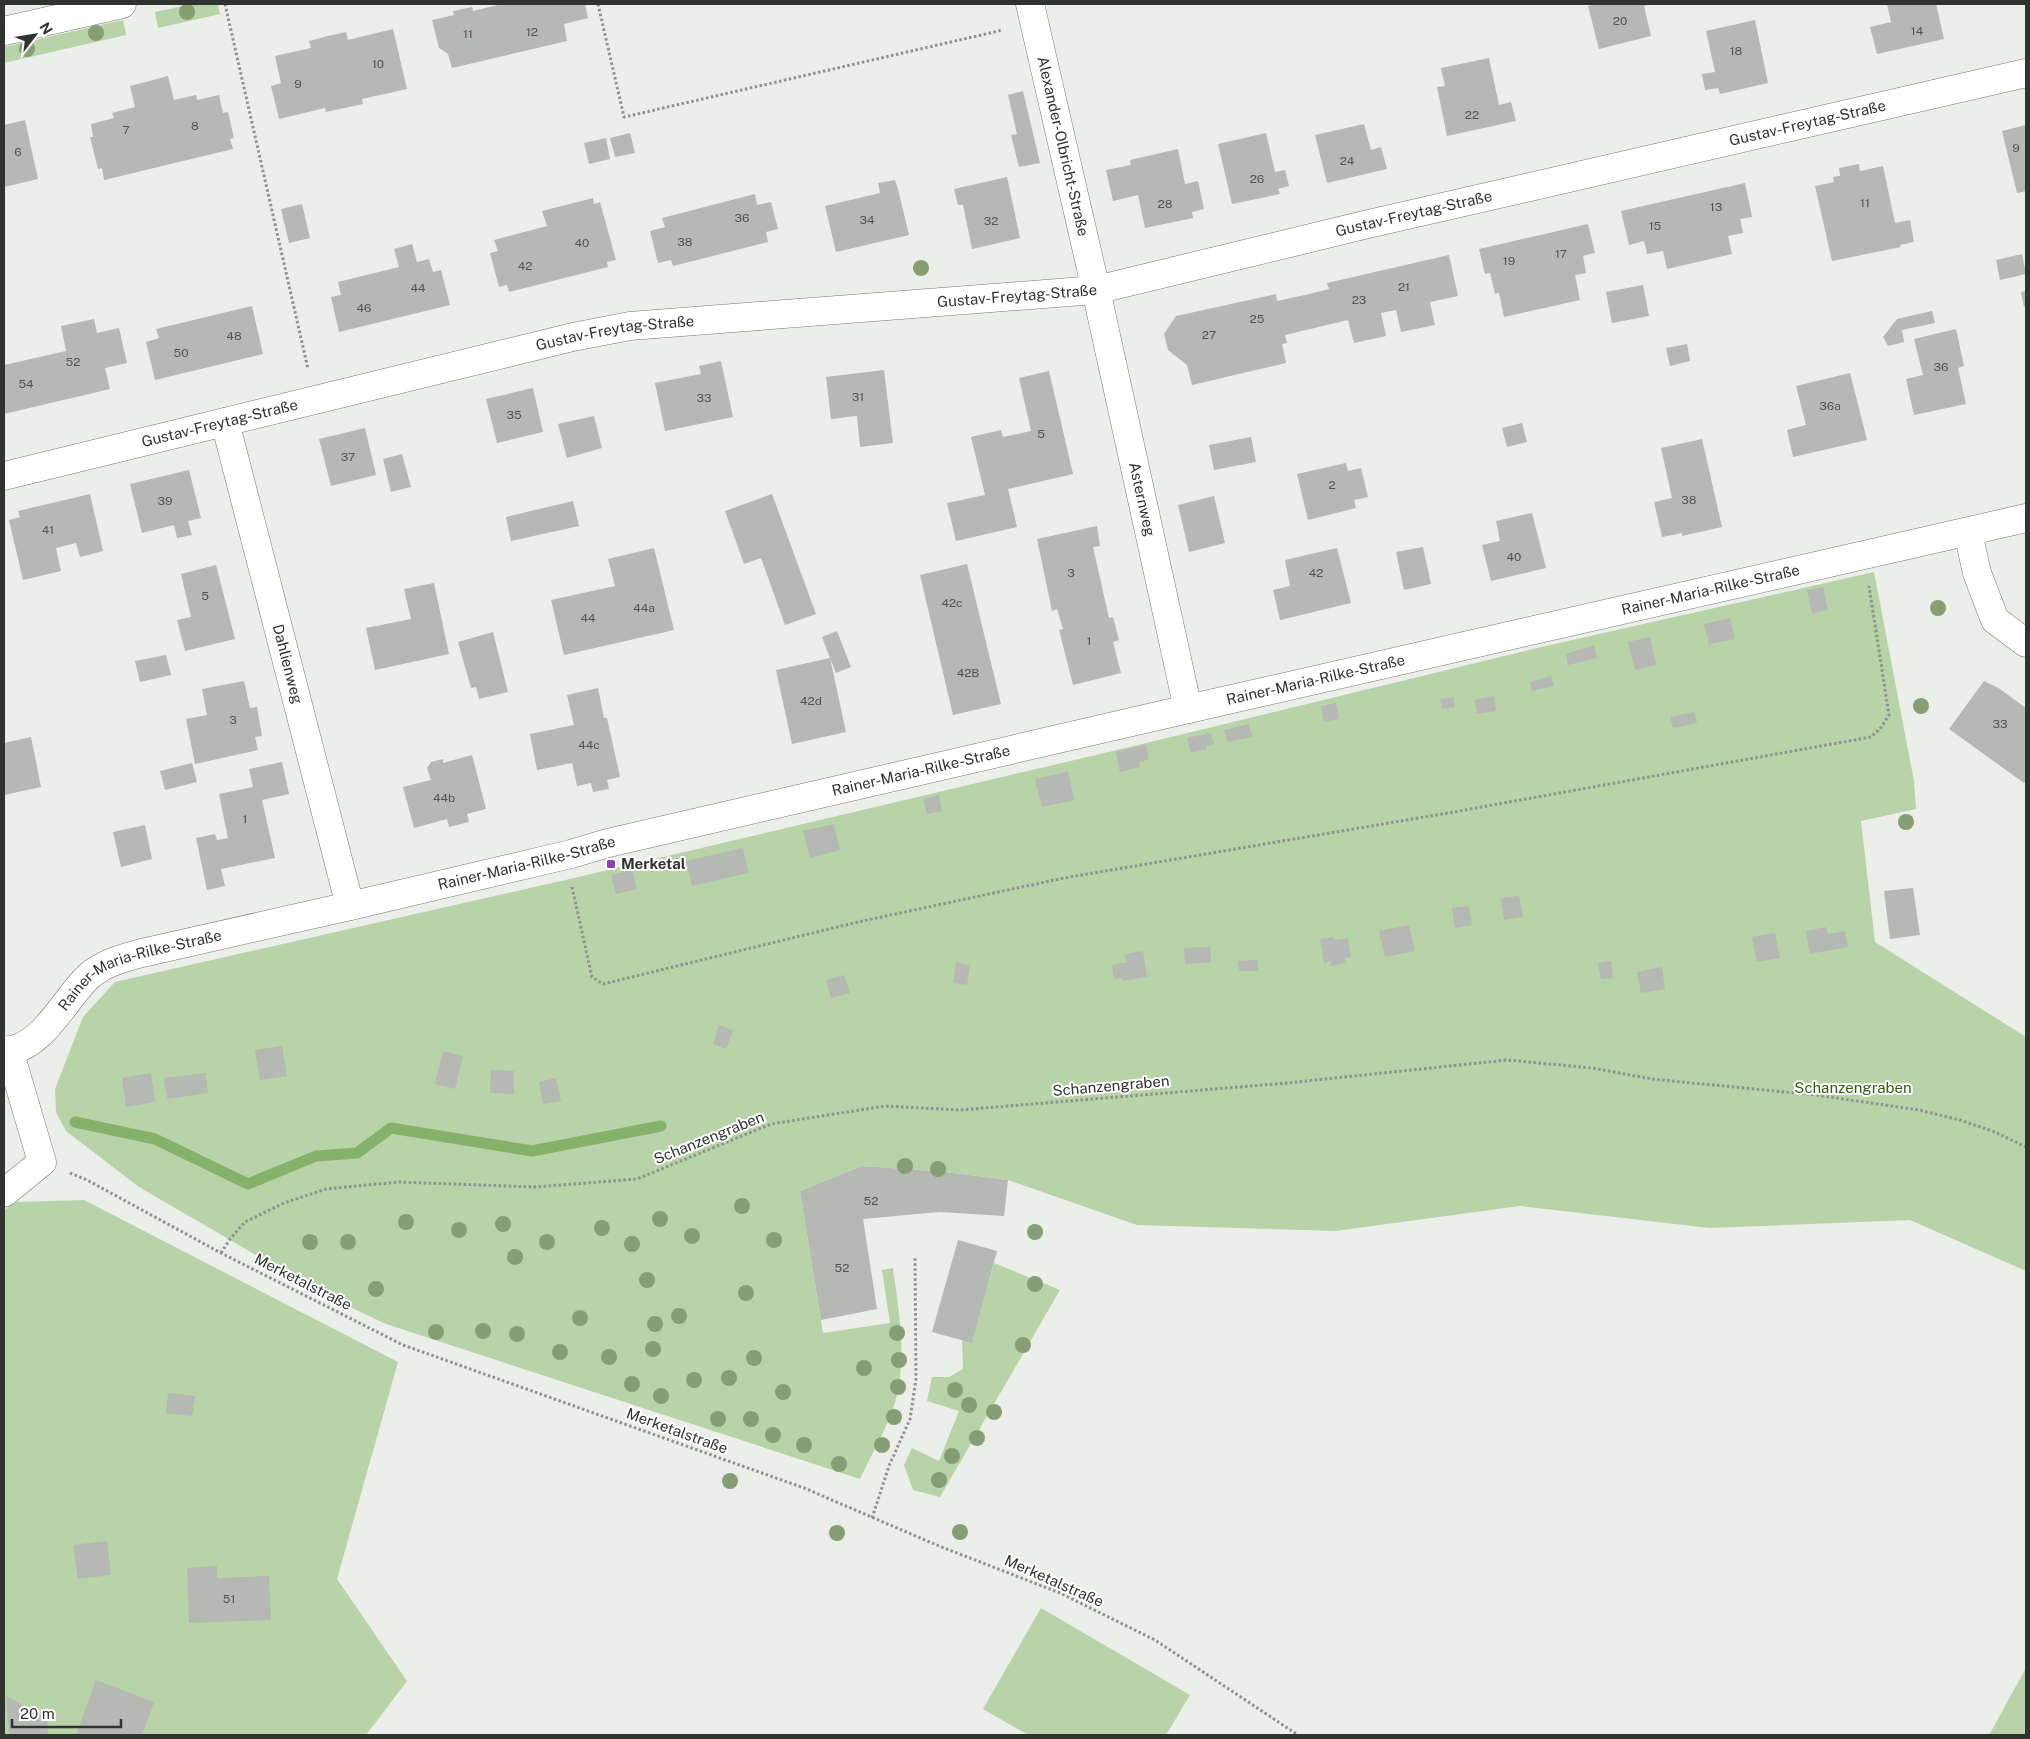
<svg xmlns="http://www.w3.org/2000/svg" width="2030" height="1739" viewBox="0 0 2030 1739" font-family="'Public Sans',sans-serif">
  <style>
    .green { fill: #b7d3a7 }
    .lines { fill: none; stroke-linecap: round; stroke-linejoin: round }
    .stream { stroke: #85b16a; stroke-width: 11 }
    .building { fill: #b5b8b3 }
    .minor-casing { stroke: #747773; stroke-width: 29 }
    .path { stroke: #8f918e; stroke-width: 3; stroke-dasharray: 2.5 2.5; stroke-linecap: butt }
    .minor { stroke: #fff; stroke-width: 28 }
    .tree { fill: #869e73 }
    .poi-dot { fill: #8f41b1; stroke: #fff; stroke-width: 2 }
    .labels { text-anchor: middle; stroke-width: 4; stroke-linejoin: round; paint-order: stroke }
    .number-label { font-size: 12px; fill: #525452 }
    .street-label { font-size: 15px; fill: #313331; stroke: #fff }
    .poi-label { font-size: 15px; font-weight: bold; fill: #313331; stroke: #fff; text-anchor: start }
    .park-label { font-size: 15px; fill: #345c12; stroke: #fff }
  </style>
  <rect width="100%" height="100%" fill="#ebeee9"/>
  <g class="green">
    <polygon points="192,4 218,4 220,14 158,28 155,12"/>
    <polygon points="123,20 126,35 4,63 4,47"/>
    <path d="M 1874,572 L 1914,781 L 1916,809 L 1861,821 L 1875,942 L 2026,1037 L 2026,1271 L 1910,1220 L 1710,1228 L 1520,1206 L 1335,1231 L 1137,1225 L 1008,1180 L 946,1172 L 862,1166 L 800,1191 L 823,1333 L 890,1323 L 882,1270 L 893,1268 C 899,1314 908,1361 894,1406 C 887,1428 870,1457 860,1479 L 386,1324 L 325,1295 L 139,1187 L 66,1131 L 56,1112 L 55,1089 L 83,1017 L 115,982 L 570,879 L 1134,746 L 1537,648 Z"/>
    <polygon points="84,1200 398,1362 337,1579 407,1681 366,1735 4,1735 4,1210 17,1202"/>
    <polygon points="994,1263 1060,1290 940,1497 913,1490 904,1465 912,1448 939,1461 959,1411 927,1401 932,1377 949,1377 963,1369 962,1340 972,1342"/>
    <polygon points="1041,1608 1190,1695 1166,1735 1028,1735 983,1709"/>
    <polygon points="2026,1668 2026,1735 1989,1735"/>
  </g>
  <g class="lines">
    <polyline class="stream" points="75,1122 155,1139 248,1184 316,1156 357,1153 391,1128 532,1151 661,1126"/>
  </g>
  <g class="building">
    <polygon points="502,4 585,4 588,18 564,24 567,41 452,68 448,54 439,48 432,20 454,15 453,11 472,7 473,11"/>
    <polygon points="1598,4 1651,4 1644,6 1651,36 1599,49 1588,6"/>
    <polygon points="1887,4 1936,4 1944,39 1877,54 1870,27 1891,22"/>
    <polygon points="1755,20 1768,83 1720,94 1718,88 1705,90 1702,74 1715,72 1706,31"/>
    <polygon points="393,29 407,89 362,99 363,104 326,112 325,108 279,119 271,86 281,83 275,56 311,48 309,41 328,36 346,32 348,40"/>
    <polygon points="1489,58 1499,105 1511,102 1516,121 1447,136 1437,87 1445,86 1441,68"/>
    <polygon points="168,76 174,100 196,95 197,100 219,95 223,113 228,112 234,138 230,139 233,149 104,180 102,168 98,169 90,137 93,137 91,124 114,118 112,113 135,107 130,86"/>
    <polygon points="1023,91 1040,163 1019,167 1011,135 1017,134 1008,95"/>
    <polygon points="25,120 38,179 4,187 4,125"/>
    <polygon points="1364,124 1371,150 1381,147 1387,169 1327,183 1315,135"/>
    <polygon points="2026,125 2026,191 2017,193 2002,131"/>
    <polygon points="630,133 635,153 615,157 610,138"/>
    <polygon points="1266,133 1275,172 1285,170 1289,186 1278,189 1280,194 1232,204 1218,144"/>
    <polygon points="606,138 610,159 589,164 584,143"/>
    <polygon points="1178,149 1185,184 1198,181 1204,209 1192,212 1193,218 1145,228 1138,195 1113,201 1106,170 1131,165 1130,160"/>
    <polygon points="1859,164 1860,171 1883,166 1895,223 1910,220 1914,242 1900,245 1901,247 1832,261 1815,186 1834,182 1833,177 1840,176 1839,168"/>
    <polygon points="1007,177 1020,238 972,249 963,205 958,205 954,189"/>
    <polygon points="895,180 898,189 909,235 836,252 825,206 880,193 878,183"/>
    <polygon points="1745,183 1752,217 1740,219 1743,233 1728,236 1732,254 1667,269 1663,251 1647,254 1644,241 1629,245 1621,211"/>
    <polygon points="755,194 757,205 771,202 778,229 766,232 768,242 673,266 671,260 658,263 650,231 665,227 662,218"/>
    <polygon points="593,198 594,204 600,202 616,260 607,262 608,267 509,292 507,285 499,287 490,253 498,251 494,240 547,226 542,211"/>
    <polygon points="302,204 310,238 289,243 281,209"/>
    <polygon points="1588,224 1595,253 1583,256 1586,273 1575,275 1580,300 1504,317 1499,293 1495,294 1490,273 1485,274 1479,249"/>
    <polygon points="412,244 417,262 429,259 433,272 441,270 450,305 339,332 331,297 341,295 338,282 399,267 394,249"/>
    <polygon points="2022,254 2026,274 2000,280 1996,260"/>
    <polygon points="1449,255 1458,296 1430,302 1435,325 1401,332 1396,310 1381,313 1386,336 1354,343 1348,320 1285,335 1287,343 1282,344 1286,363 1192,385 1187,365 1168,350 1164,334 1176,316 1276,294 1277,301 1305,295 1329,289 1327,283"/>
    <polygon points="1643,285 1649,316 1612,323 1606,292"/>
    <polygon points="2026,291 2026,306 2024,307 2021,292"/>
    <polygon points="252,306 263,354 155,380 146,342 159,338 156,329"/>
    <polygon points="1932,311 1935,323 1902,330 1904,342 1888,346 1883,337 1897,319"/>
    <polygon points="94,319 97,333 119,328 127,363 105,368 110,389 4,414 4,365 66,351 61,326"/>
    <polygon points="1956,329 1964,366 1958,368 1966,404 1914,415 1906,379 1923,375 1914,339"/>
    <polygon points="1687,344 1690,361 1670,366 1666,348"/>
    <polygon points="721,361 733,417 665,431 655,383 701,374 699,366"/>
    <polygon points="884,370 893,443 860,447 857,416 831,419 826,377"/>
    <polygon points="1049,371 1073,474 1008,489 1017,527 956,541 947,503 985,495 971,437 1001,430 1003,437 1031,431 1019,378"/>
    <polygon points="1850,373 1867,440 1793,457 1787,430 1806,425 1796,386"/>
    <polygon points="533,388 543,432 497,443 486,399"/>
    <polygon points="594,416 602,448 567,458 558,424"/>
    <polygon points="1522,423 1527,442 1507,447 1502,428"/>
    <polygon points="365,428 376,475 331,486 319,439"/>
    <polygon points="1251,437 1256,462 1214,470 1209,445"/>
    <polygon points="1702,439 1722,527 1682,536 1682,533 1662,537 1654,502 1672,498 1661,448"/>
    <polygon points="402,454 411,487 391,492 383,459"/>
    <polygon points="1346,463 1348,471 1361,468 1368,497 1354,500 1356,508 1308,520 1297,474"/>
    <polygon points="189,470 201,518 188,521 192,535 177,538 174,525 142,533 130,484"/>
    <polygon points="90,494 103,551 80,557 76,543 56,548 61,571 23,580 9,520 20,517 18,511"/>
    <polygon points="772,494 816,614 785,625 761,558 744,564 725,511"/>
    <polygon points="1214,496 1225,543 1189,552 1178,505"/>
    <polygon points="573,501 579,526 511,541 506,517"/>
    <polygon points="1532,513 1546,568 1491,581 1482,545 1500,541 1496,521"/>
    <polygon points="1097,526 1100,546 1093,547 1109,618 1113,617 1119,640 1113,642 1121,673 1073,685 1059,630 1063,629 1057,609 1052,611 1037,539"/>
    <polygon points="1423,547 1431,584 1404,590 1396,552"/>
    <polygon points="654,548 674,630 564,655 551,600 615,586 608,559"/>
    <polygon points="1337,548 1351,603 1280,620 1273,590 1290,586 1285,560"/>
    <polygon points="967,564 1001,704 953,715 920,575"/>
    <polygon points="216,565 235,639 185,651 177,620 191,617 181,574"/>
    <polygon points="434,583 449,654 375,670 366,628 411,619 404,589"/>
    <polygon points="1823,587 1828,610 1812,613 1807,590"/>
    <polygon points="1730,618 1735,639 1709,644 1704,624"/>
    <polygon points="837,631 851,667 836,673 830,658 846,732 792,744 776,670 830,658 822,637"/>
    <polygon points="493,632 508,692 479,699 476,687 471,688 458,642"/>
    <polygon points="1650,637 1656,665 1635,670 1628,642"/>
    <polygon points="1594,645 1597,658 1568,665 1566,654"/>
    <polygon points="166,655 171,675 140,682 135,661"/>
    <polygon points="1551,676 1554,686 1532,691 1530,682"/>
    <polygon points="244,681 250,708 257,707 262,736 255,737 258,750 195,764 186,719 207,715 202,689"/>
    <polygon points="1984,681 2000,689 2026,708 2026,780 2024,783 1949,729"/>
    <polygon points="598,688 604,718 607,718 620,777 607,780 609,789 593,792 591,783 577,786 572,763 537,770 530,734 574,725 567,695"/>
    <polygon points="1494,696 1496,711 1477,714 1475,700"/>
    <polygon points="1454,697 1455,707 1442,709 1440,699"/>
    <polygon points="1336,703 1339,719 1324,722 1321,706"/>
    <polygon points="1694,712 1697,723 1673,728 1670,717"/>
    <polygon points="1249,724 1252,737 1227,742 1224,730"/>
    <polygon points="1211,733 1214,744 1206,746 1207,749 1191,753 1187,738"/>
    <polygon points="31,737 41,787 4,795 4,743"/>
    <polygon points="1146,745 1149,759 1139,762 1140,767 1120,772 1116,752"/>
    <polygon points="472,755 486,809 467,814 469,822 449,827 447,819 414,828 403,787 431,780 427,768 431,762 443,759 443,763"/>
    <polygon points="282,762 289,794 262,800 275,858 221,869 225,886 207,890 196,838 215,834 217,840 228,838 219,794 253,787 249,769"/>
    <polygon points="192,763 197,782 165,790 160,771"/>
    <polygon points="1068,772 1074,800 1042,807 1035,779"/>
    <polygon points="939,795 942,811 927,814 923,799"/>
    <polygon points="834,824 840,850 810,858 803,831"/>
    <polygon points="145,825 152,859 121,867 113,832"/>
    <polygon points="743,848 748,873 692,886 686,861"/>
    <polygon points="632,870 637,889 616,894 611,875"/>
    <polygon points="1913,888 1920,935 1890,939 1884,891"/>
    <polygon points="1519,896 1523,917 1504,920 1501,898"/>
    <polygon points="1469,906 1472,925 1455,928 1452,908"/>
    <polygon points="1409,925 1415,951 1385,957 1379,931"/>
    <polygon points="1826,927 1828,934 1845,931 1848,947 1810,954 1806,931"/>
    <polygon points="1775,933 1780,958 1757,962 1752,937"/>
    <polygon points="1334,937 1334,940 1348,938 1351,957 1345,958 1346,963 1331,966 1331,961 1324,963 1320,939"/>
    <polygon points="1210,947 1211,962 1185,964 1184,948"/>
    <polygon points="1143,951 1147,977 1123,981 1122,978 1114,979 1112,965 1127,962 1125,954"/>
    <polygon points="1257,960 1258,971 1239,971 1238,961"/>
    <polygon points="1611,961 1613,978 1601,979 1598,963"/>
    <polygon points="956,963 970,965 967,985 953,983"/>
    <polygon points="1662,967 1665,989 1641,993 1637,972"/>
    <polygon points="844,975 850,993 831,998 826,980"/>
    <polygon points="719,1025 733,1030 726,1049 713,1044"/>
    <polygon points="282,1046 287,1076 260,1080 255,1050"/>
    <polygon points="443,1051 463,1056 455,1089 435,1084"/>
    <polygon points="491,1070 514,1071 514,1094 490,1093"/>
    <polygon points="151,1073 155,1102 126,1107 122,1078"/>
    <polygon points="206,1073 208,1093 167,1099 164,1078"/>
    <polygon points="556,1078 561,1101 543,1104 539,1082"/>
    <polygon points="862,1166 946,1172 1008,1180 1004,1216 939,1212 863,1219 877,1309 821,1320 800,1191"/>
    <polygon points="958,1240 997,1251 972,1343 932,1332"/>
    <polygon points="168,1393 195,1396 192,1416 166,1413"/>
    <polygon points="107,1541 111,1575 78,1579 73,1545"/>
    <polygon points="217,1566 217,1578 269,1576 271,1620 189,1623 187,1568"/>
    <polygon points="96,1680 154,1702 142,1735 76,1735"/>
    <polygon points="6,1696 47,1719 48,1735 9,1735"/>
  </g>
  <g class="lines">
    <g class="minor-casing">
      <g id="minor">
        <path id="s1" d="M 1030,4 L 1096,290 L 1188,709"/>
        <polyline points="4,31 122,4"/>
        <path id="s2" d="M 225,422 L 350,906"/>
        <path id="s3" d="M 4,476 L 573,337 L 630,326 L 1096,290 L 1364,225 L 2026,73"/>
        <polyline points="1968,532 1977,573 1995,620 2026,643"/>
        <path id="s4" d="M 4,1051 C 42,1050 65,998 89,976 C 104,963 124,958 142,953 L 350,906 L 571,854 L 608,843 L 1188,709 L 2026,518"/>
        <polyline points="4,1193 42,1162 9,1050"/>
      </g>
    </g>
    <g class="path">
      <polyline points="225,4 308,369"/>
      <polyline points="598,4 624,117 1003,30"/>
      <polyline points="572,887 592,977 603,984 858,922 1064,878 1448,813 1871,737 1880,729 1889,715 1869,586"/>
      <polyline points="70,1173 87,1180 221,1253 403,1345 804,1488 939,1546 1060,1593 1155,1640 1298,1735"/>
      <polyline points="221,1253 230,1239 245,1222 284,1203 326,1189 398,1182 535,1187 637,1179 771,1124 885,1106 960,1110 1287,1083 1507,1060 1592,1068 1652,1079 1816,1095 1919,1110 1960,1120 1995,1132 2026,1147"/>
      <polyline points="872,1518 889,1466 910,1419 916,1379 915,1256"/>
    </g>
    <use href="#minor" class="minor"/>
  </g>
  <g class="tree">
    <circle cx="187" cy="12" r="8"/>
    <circle cx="96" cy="33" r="8"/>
    <circle cx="27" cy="49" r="8"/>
    <circle cx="921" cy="268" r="8"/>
    <circle cx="1938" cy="608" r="8"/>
    <circle cx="1921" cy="706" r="8"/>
    <circle cx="1906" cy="822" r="8"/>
    <circle cx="905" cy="1166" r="8"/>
    <circle cx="938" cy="1169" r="8"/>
    <circle cx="742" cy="1206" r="8"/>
    <circle cx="660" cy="1219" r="8"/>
    <circle cx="406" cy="1222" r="8"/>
    <circle cx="503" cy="1224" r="8"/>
    <circle cx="602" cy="1228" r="8"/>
    <circle cx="459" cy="1230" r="8"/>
    <circle cx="1035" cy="1232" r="8"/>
    <circle cx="692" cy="1236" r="8"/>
    <circle cx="774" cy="1240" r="8"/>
    <circle cx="310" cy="1242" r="8"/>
    <circle cx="348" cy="1242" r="8"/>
    <circle cx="547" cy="1242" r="8"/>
    <circle cx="632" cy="1244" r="8"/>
    <circle cx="515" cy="1257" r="8"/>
    <circle cx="647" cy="1280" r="8"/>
    <circle cx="1035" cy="1284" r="8"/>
    <circle cx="376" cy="1289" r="8"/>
    <circle cx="746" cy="1293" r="8"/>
    <circle cx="679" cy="1316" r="8"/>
    <circle cx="580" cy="1318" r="8"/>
    <circle cx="655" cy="1324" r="8"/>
    <circle cx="483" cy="1331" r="8"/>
    <circle cx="436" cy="1332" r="8"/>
    <circle cx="897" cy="1333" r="8"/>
    <circle cx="517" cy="1334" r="8"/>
    <circle cx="1023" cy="1345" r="8"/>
    <circle cx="653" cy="1349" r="8"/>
    <circle cx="560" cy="1352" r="8"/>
    <circle cx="609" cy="1357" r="8"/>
    <circle cx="754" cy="1358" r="8"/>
    <circle cx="899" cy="1360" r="8"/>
    <circle cx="864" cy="1368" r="8"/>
    <circle cx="729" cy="1378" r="8"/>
    <circle cx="694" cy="1380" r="8"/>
    <circle cx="632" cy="1384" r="8"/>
    <circle cx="898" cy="1387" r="8"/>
    <circle cx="955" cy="1390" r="8"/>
    <circle cx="783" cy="1392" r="8"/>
    <circle cx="661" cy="1396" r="8"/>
    <circle cx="969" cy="1405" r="8"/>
    <circle cx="994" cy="1412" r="8"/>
    <circle cx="894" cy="1417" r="8"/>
    <circle cx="718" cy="1419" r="8"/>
    <circle cx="751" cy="1419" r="8"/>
    <circle cx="773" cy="1435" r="8"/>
    <circle cx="977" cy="1438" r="8"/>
    <circle cx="804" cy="1445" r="8"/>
    <circle cx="882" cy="1445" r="8"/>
    <circle cx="952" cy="1456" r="8"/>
    <circle cx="839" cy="1464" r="8"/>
    <circle cx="939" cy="1480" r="8"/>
    <circle cx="730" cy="1481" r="8"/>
    <circle cx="960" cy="1532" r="8"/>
    <circle cx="837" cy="1533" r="8"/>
  </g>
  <rect class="poi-dot" x="606" y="859" width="10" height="10" rx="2.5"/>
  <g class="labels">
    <g class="number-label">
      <text x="1620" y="25">20</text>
      <text x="1917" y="35">14</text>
      <text x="532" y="36">12</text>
      <text x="468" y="38">11</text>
      <text x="1736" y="55">18</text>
      <text x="378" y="68">10</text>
      <text x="298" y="88">9</text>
      <text x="1472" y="119">22</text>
      <text x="195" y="130">8</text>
      <text x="126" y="134">7</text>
      <text x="2016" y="152">9</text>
      <text x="18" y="156">6</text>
      <text x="1347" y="165">24</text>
      <text x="1257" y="183">26</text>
      <text x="1865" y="207">11</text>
      <text x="1165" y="208">28</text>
      <text x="1716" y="211">13</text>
      <text x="742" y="222">36</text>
      <text x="867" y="224">34</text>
      <text x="991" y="225">32</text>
      <text x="1655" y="230">15</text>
      <text x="685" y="246">38</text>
      <text x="582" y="247">40</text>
      <text x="1561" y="258">17</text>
      <text x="1509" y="265">19</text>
      <text x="525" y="270">42</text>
      <text x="1404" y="291">21</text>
      <text x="418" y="292">44</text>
      <text x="1359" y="304">23</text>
      <text x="364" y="312">46</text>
      <text x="1257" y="323">25</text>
      <text x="1209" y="339">27</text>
      <text x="234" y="340">48</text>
      <text x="181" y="357">50</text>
      <text x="73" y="366">52</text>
      <text x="1941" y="371">36</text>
      <text x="26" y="388">54</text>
      <text x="858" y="401">31</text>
      <text x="704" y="402">33</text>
      <text x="1830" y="410">36a</text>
      <text x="514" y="419">35</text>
      <text x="1041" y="438">5</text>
      <text x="348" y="461">37</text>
      <text x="1332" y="489">2</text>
      <text x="1689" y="504">38</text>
      <text x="165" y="505">39</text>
      <text x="48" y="534">41</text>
      <text x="1514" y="561">40</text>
      <text x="1071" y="577">3</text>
      <text x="1316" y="577">42</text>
      <text x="205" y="600">5</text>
      <text x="952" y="607">42c</text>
      <text x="644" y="612">44a</text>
      <text x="588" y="622">44</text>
      <text x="1089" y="645">1</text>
      <text x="968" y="677">42B</text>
      <text x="811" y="705">42d</text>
      <text x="233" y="724">3</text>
      <text x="2000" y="728">33</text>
      <text x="589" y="749">44c</text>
      <text x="444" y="802">44b</text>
      <text x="245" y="823">1</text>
      <text x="871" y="1205">52</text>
      <text x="842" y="1272">52</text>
      <text x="229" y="1603">51</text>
    </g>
    <g class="street-label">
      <text dy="5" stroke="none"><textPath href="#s3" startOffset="1842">Gustav-Freytag-Straße</textPath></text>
      <text dy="5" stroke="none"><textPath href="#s1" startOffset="146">Alexander-Olbricht-Straße</textPath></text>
      <text dy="5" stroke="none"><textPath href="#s3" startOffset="1438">Gustav-Freytag-Straße</textPath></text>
      <text dy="5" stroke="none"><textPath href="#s3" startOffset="1032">Gustav-Freytag-Straße</textPath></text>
      <text dy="5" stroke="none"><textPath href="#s3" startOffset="628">Gustav-Freytag-Straße</textPath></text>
      <text dy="5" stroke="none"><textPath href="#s3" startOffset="222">Gustav-Freytag-Straße</textPath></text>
      <text dy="5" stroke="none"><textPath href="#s1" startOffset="508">Asternweg</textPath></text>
      <text dy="5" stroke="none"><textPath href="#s4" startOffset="1785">Rainer-Maria-Rilke-Straße</textPath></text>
      <text dy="5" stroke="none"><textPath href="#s2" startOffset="250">Dahlienweg</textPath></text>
      <text dy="5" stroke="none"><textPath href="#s4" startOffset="1380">Rainer-Maria-Rilke-Straße</textPath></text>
      <text dy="5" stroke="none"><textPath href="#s4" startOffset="975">Rainer-Maria-Rilke-Straße</textPath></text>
      <text dy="5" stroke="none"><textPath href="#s4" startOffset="570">Rainer-Maria-Rilke-Straße</textPath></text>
      <text dy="5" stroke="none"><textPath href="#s4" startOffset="165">Rainer-Maria-Rilke-Straße</textPath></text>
      <text transform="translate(1111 1086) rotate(-5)" y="5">Schanzengraben</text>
      <text transform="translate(709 1138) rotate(-22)" y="5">Schanzengraben</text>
      <text transform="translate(303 1282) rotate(27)" y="5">Merketalstraße</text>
      <text transform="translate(677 1431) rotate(20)" y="5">Merketalstraße</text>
      <text transform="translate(1054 1581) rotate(24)" y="5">Merketalstraße</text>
    </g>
    <g class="poi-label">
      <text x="621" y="869">Merketal</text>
    </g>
    <g class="park-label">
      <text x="1853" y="1093">Schanzengraben</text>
    </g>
  </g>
  <rect width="2030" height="1739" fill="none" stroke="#313331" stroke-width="10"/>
  <g transform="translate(35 35) rotate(59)" stroke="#ffffff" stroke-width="4" paint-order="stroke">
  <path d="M0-4L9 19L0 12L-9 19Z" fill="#313331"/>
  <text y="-8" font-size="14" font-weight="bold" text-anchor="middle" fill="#313331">N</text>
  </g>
  <path d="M12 1719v8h109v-8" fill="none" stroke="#313331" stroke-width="2.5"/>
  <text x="20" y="1719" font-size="15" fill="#313331" stroke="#ffffff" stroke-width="4" paint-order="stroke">20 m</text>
</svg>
